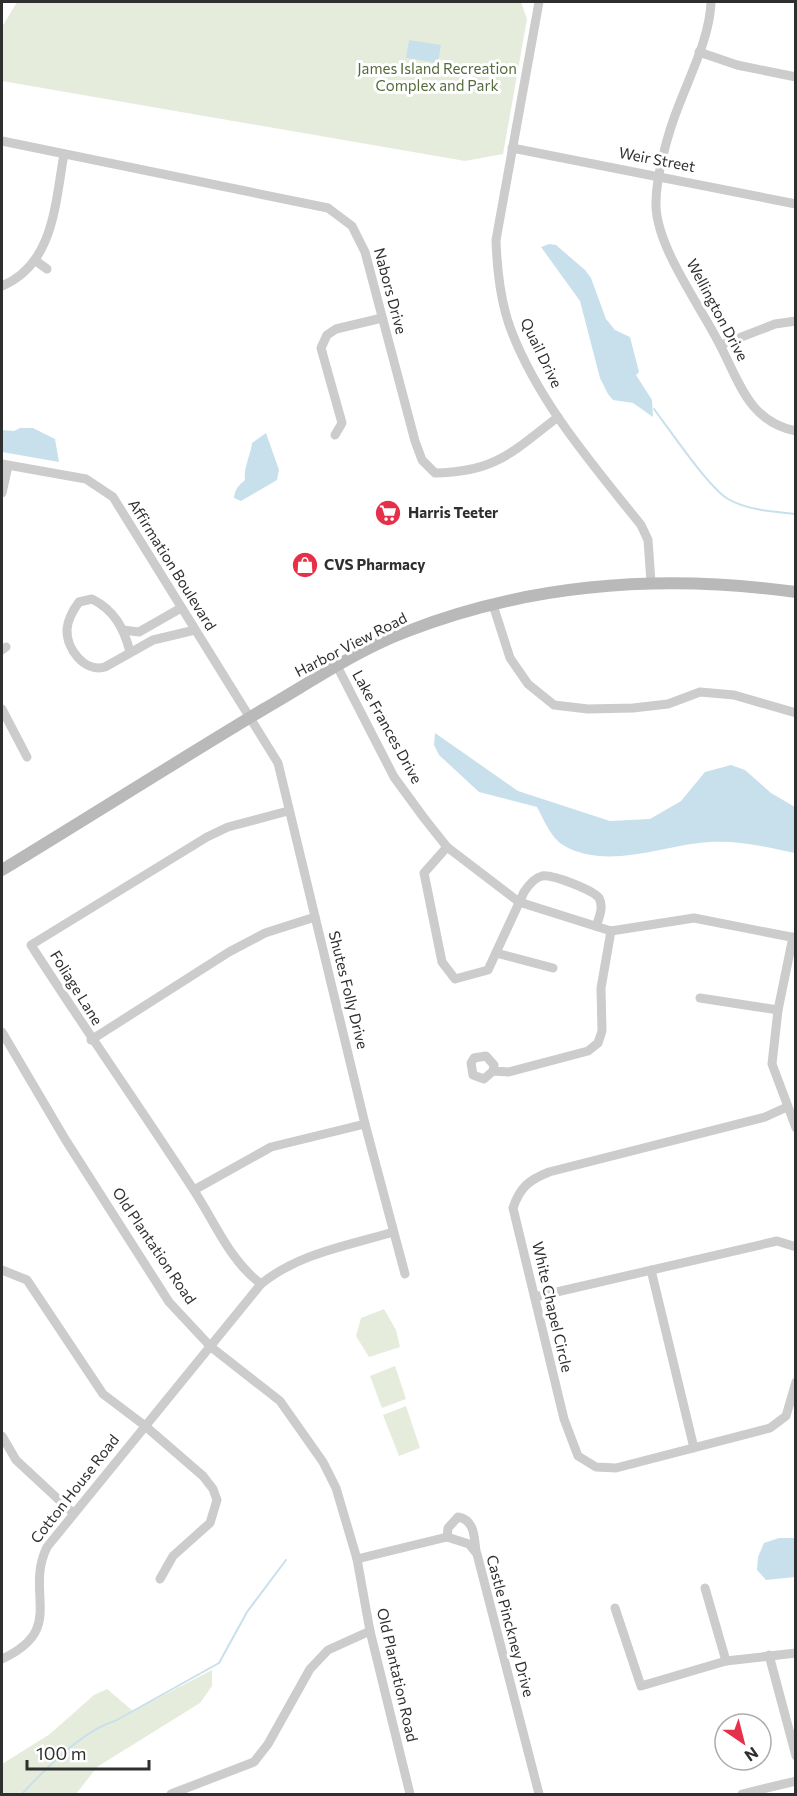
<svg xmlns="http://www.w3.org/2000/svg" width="797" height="1796" viewBox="0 0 797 1796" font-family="Commissioner,sans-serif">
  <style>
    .green { fill: #e6ecdc }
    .water { fill: #c8e0ec }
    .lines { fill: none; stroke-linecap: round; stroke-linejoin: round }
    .stream { stroke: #c8e0ec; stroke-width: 2 }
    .minor { stroke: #ccc; stroke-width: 9 }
    .secondary { stroke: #b9b9b9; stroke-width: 12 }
    .labels { text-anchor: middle; stroke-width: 6; stroke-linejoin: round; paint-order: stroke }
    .park-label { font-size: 15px; fill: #556b3c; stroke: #fff }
    .street-label { font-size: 15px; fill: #2f2f2f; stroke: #fff }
    .poi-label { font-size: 15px; font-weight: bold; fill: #2f2f2f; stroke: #fff; text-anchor: start }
  </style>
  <rect width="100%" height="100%" fill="#fff"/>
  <g class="green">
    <polygon points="17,2 521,2 527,19 503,154 465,161 2,81 2,27"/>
    <polygon points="384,1309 396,1330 400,1347 369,1357 356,1336 361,1318"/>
    <polygon points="395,1366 406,1399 382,1408 370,1376"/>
    <polygon points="406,1406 420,1448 399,1456 383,1415"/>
    <polygon points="212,1670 212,1686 200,1703 97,1767 76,1794 2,1794 2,1764 50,1734 94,1695 107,1689 133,1711"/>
  </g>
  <g class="water">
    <polygon points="409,40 441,45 438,63 406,58"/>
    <polygon points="549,244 556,245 585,270 591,278 606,319 615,330 630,337 639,372 636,375 652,400 653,417 633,403 613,400 608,394 600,378 580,301 541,247"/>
    <polygon points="20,428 33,428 55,439 59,462 2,452 2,430 14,431"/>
    <path d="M 266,433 L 279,470 L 277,480 L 241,501 L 234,498 C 235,489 238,486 245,480 C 243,469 251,454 252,443 Z"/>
    <path d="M 435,733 L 518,791 L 610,821 L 650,819 L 681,801 L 705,772 L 731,765 L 745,770 L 771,793 L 795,807 L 795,853 C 765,847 740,840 709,842 C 663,845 606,871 563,845 C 551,838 543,818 537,807 L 479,792 L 439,755 L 434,745 Z"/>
    <polygon points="779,1538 795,1538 795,1577 766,1580 757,1570 758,1557 764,1543"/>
  </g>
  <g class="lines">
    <g class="stream">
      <path d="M 654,409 C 669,429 709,488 728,499 C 747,510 774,512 796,514"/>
      <path d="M 22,1794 C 44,1770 83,1730 115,1721 L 219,1663 L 247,1612 L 286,1560"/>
    </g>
    <g class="minor">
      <path d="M 539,2 L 496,240 C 497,270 500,301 511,330 C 539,403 593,465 641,525 L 648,540 L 651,582"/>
      <path d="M 711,2 C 710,36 691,73 679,105 C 668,132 655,179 656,207 C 658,250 702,308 721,347 C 740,384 750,422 796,431"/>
      <polyline points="699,52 737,65 796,77"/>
      <path d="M 2,141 L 328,208 L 352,226 L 365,252 L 415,441 L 422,460 L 435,473 C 496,472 512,452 558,417"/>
      <polyline points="512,148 796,204"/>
      <polyline points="36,261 47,269"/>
      <path d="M 2,286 C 54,264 55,204 64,154"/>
      <polyline points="721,345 775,324 796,321"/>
      <polyline points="335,435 342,423 321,348 327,335 336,329 382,318"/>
      <polyline points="2,464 86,479 113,497 278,763 365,1124 405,1274"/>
      <polyline points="2,493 8,466"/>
      <polyline points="493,605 510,658 528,684 554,705 588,709 633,708 668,704 700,692 734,695 796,713"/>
      <polyline points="123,630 139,632 181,608"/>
      <polyline points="2,650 6,647"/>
      <path d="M 130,652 C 124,628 114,610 92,599 L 79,602 C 73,610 68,619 67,629 C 66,649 85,673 105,667 L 153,640 L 195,630"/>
      <polyline points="337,666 394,777 424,818 447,847 519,902 611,931 694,918 796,938"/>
      <polyline points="2,709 27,757"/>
      <path d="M 447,847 L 424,873 L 442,962 L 455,979 L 488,970 L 524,892 C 528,886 534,878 542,876 C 552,874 593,890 599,898 C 604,907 599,918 596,926"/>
      <polyline points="793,937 778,1010 772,1064 796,1128"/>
      <polyline points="496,953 553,968"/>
      <polyline points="700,998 778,1010"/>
      <polyline points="2,1032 65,1139 169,1302 211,1347 280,1401 323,1462 336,1488 357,1559 370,1631 410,1794"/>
      <polyline points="91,1040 229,952 265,933 315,917"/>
      <polyline points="493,1071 494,1065 486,1056 474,1058 471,1063 473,1075 484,1079 493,1071 509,1072 588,1051 598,1043 602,1031 601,988 611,931"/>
      <path d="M 787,1107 L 765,1117 L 549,1172 C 529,1180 520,1187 513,1208 L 564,1419 L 578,1456 L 596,1467 L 616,1468 L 770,1428 L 786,1416 L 796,1382"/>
      <polyline points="194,1190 271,1147 365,1124"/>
      <polyline points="2,1270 27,1280 103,1394 144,1425 203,1476 213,1489 217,1500 210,1523 173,1556 160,1579"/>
      <polyline points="651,1270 694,1448"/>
      <path d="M 261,1284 C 229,1260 215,1222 193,1189 C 140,1107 84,1028 31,945 L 207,837 L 228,827 L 288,811"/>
      <polyline points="535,1297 777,1241 796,1247"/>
      <polyline points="2,1436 16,1460 72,1512"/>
      <path d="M 447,1537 L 448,1528 L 458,1517 C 475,1520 474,1537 476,1551"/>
      <polyline points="357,1559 447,1537 469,1544 477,1554 539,1794"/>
      <polyline points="705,1588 726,1661"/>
      <polyline points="615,1608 641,1686 726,1661 796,1653"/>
      <polyline points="769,1655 796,1756"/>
      <path d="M 2,1659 C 67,1629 24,1594 47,1547 L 261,1284 C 299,1253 347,1246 393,1232"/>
      <polyline points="171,1794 254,1762 268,1744 310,1669 328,1650 370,1631"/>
      <polyline points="742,1794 796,1781"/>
    </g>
    <path class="secondary" d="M 2,870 C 89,817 176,762 264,709 C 311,682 357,650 408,631 C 532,583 664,574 796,592"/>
  </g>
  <defs>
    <g id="supermarket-disc" transform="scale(1.35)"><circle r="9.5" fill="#e6304a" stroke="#fff"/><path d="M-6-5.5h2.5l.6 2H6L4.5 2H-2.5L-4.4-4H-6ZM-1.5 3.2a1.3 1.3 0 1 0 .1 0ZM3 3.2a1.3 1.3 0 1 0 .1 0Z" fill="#fff"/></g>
    <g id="shop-disc" transform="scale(1.35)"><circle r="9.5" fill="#e6304a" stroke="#fff"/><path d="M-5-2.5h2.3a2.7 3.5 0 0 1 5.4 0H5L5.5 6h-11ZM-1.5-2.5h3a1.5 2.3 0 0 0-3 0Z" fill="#fff"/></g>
  </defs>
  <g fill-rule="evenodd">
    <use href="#supermarket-disc" x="388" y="513"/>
    <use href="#shop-disc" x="305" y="565"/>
  </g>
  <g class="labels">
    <g class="park-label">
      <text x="437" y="74">James Island Recreation<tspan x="437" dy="17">Complex and Park</tspan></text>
    </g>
    <g class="street-label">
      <text transform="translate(657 160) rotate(11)" y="5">Weir Street</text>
      <text transform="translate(390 291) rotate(75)" y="5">Nabors Drive</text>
      <text transform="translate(717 310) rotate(62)" y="5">Wellington Drive</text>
      <text transform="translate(541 353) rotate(64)" y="5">Quail Drive</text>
      <text transform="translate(172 565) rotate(58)" y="5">Affirmation Boulevard</text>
      <text transform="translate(351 645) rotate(-27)" y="5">Harbor View Road</text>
      <text transform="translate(387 727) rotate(61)" y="5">Lake Frances Drive</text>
      <text transform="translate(76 988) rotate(58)" y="5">Foliage Lane</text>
      <text transform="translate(348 990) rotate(76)" y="5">Shutes Folly Drive</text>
      <text transform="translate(154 1246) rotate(56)" y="5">Old Plantation Road</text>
      <text transform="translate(552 1307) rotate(77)" y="5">White Chapel Circle</text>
      <text transform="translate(75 1489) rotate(-52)" y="5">Cotton House Road</text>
      <text transform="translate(510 1626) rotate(75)" y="5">Castle Pinckney Drive</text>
      <text transform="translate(397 1675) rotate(77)" y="5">Old Plantation Road</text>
    </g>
    <g class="poi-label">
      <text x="408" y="518">Harris Teeter</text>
      <text x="324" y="570">CVS Pharmacy</text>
    </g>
  </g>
  <rect width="797" height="1796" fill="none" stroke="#2f2f2f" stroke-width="6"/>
  <g transform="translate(743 1742) rotate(145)"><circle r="28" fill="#ffffff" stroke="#acacac" stroke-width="1.5"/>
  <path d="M0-4.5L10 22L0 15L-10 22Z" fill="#e6304a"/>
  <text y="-9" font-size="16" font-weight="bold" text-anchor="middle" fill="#2f2f2f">N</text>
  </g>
  <path d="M27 1760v9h122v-9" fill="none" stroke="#2f2f2f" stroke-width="3"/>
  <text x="36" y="1760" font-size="18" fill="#2f2f2f" stroke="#ffffff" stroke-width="4.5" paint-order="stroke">100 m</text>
</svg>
